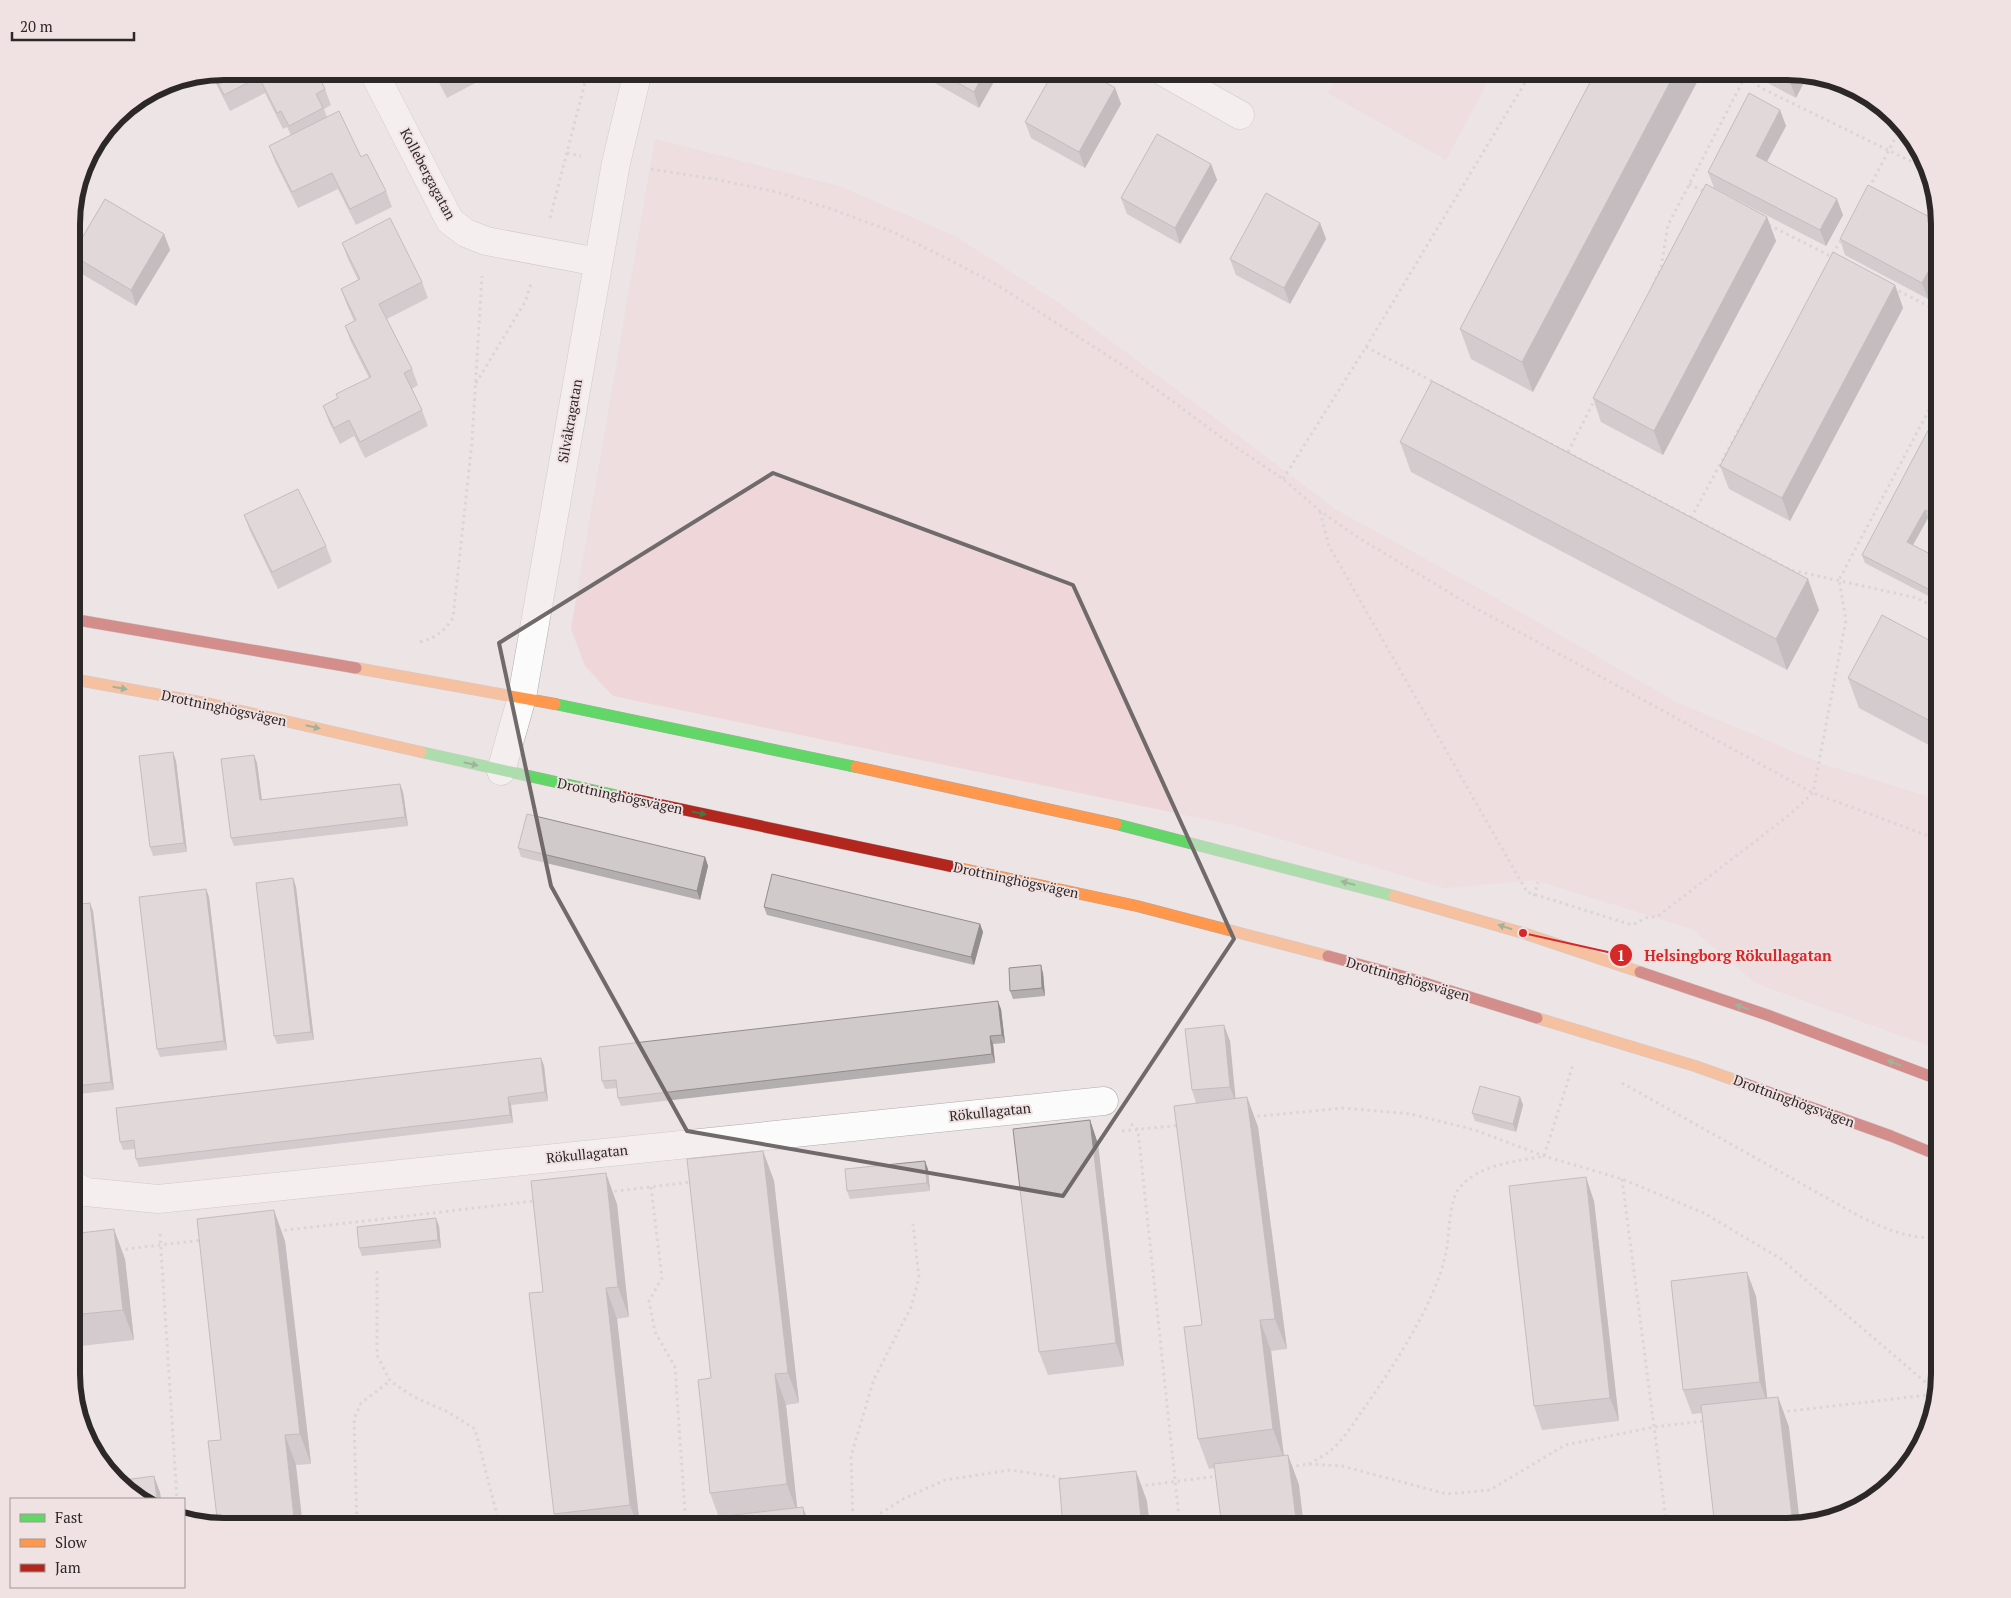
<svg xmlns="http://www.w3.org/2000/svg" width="2011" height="1598" viewBox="0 0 2011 1598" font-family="'PT Serif',serif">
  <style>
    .green { fill: #efd7d9 }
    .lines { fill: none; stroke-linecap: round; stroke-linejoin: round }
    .street-casing { stroke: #b0aaab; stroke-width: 29 }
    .fast-casing { stroke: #b0aaab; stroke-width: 12 }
    .slow-casing { stroke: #b0aaab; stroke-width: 12 }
    .jam-casing { stroke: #b0aaab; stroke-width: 12 }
    .path { stroke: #c8c4c4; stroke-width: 3; stroke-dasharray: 2.5 4; stroke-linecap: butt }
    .street { stroke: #fcfbfb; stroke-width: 28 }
    .fast { stroke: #63d668; stroke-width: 11 }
    .slow { stroke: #ff974d; stroke-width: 11 }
    .jam { stroke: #b3261e; stroke-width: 11 }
    .wall { fill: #b3aeaf }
    .shaded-wall { fill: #928d8e }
    .building { fill: #d0cacb; stroke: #928d8e }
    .oneway { fill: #457645 }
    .marked { fill: none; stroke: #706a6a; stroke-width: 4; stroke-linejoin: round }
    .labels { text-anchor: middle; stroke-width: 4; stroke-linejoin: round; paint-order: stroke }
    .street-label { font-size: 14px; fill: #2d2828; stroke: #f0e1e2 }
    .rim { fill: none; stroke: #2d2828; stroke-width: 6 }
    .leader { fill: none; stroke: #d62828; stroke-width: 2 }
    .callout-dot { fill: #d62828; stroke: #f0e1e2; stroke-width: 2 }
    .mark-label { font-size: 15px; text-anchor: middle; font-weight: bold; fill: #fff }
    .callout-label { font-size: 15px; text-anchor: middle; font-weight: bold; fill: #d62828; stroke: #f0e1e2; stroke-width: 4; stroke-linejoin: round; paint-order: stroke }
  </style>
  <rect width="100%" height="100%" fill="#ece4e5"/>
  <g class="green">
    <polygon points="1340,71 1485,71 1491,75 1446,160 1328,93"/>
    <polygon points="655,139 839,186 955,236 1059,303 1223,424 1335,509 1480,589 1676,702 1825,765 1940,800 1940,1050 1755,983 1692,929 1535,880 1445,888 1233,825 613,696 585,666 571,629"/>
  </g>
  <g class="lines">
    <g class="street-casing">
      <g id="street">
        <polyline points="373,71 450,221 466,233 486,241 598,262"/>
        <polyline points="1162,71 1240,115"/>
        <polyline points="501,771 522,697 616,163 638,71"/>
        <polyline points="72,1184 86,1192 158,1199 1104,1101"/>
      </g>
    </g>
    <g class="fast-casing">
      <g id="fast">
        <polyline points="555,704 856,767"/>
        <polyline points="421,752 619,796"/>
        <polyline points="1116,824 1394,896"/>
      </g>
    </g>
    <g class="slow-casing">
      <g id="slow">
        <polyline points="356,668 555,704"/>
        <polyline points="72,679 211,704 421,752"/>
        <polyline points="856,767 1116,824"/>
        <polyline points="954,867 1137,906 1328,956"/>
        <polyline points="1394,896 1523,933 1640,972"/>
        <polyline points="1537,1018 1695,1066 1740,1082"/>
      </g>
    </g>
    <g class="jam-casing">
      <g id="jam">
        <polyline points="72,619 356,668"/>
        <polyline points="619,796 954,867"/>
        <polyline points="1328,956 1402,976 1537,1018"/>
        <polyline points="1640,972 1770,1016 1940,1080"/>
        <polyline points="1740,1082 1891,1136 1940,1156"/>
      </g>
    </g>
    <g class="path">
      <polyline points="1736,71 1746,76 1761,88 1927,169"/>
      <polyline points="567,153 581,156"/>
      <polyline points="651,169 714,179 777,192 834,210 893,232 946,258 997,285 1130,370 1221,437 1283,479 1320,511 1359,538 1470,605 1813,793 1940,840"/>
      <polyline points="1689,184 1705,192"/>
      <polyline points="1869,188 1901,127"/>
      <polyline points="550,218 588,71"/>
      <polyline points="1769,225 1834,258"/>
      <polyline points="1833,254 1842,238"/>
      <polyline points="1653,285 1661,268 1668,225 1748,71"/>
      <polyline points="1893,288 1940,312"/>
      <polyline points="1366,347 1434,382"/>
      <polyline points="476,383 525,302 531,284"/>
      <polyline points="1441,386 1791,570 1917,598 1940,610"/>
      <polyline points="1568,452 1595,399"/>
      <polyline points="1283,479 1366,347 1532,71"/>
      <polyline points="1320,512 1329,546 1527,892 1632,925 1646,918 1658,916 1788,816 1813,793 1846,620 1839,580 1940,389"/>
      <polyline points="1691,518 1764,383"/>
      <path d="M 420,642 C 436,638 444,631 453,618 L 472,442 L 482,276"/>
      <polyline points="1534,896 1538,882"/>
      <path d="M 1622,1083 L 1859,1216 C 1886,1229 1905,1238 1935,1238"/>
      <polyline points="1251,1117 1343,1108 1411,1114 1475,1130 1544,1156 1622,1179 1704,1213 1781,1259 1937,1392"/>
      <polyline points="1131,1124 1138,1130 1180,1527"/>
      <polyline points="1122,1131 1181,1125"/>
      <polyline points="1622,1179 1667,1527"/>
      <polyline points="651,1187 662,1278 649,1301 655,1332 675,1367 686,1527"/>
      <polyline points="608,1192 692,1182"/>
      <polyline points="278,1231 535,1201"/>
      <polyline points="160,1234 177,1499"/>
      <polyline points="119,1250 202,1240"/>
      <polyline points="377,1271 377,1355 390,1381 414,1397 446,1411 475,1429 500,1527"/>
      <polyline points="1938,1386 1934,1312 1935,1238 1940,1230"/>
      <polyline points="1781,1412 1937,1394"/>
      <path d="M 1309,1464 C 1316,1460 1323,1456 1329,1452 C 1343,1441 1354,1422 1365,1407 C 1394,1365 1435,1304 1446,1253 C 1450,1235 1448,1201 1460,1187 C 1480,1164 1515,1162 1544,1156 L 1573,1065"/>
      <polyline points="1290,1467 1308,1464 1342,1466 1447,1494 1490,1490 1565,1445 1654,1427 1705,1421"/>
      <polyline points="1139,1486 1219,1476"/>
      <polyline points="853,1524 851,1456 874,1379 911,1307 919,1278 913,1224"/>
      <polyline points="357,1527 354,1419 361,1403 390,1381"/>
      <polyline points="831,1527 867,1522 903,1499 945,1480 1010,1470 1056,1477 1064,1480"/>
    </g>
    <use href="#street" class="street"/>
    <use href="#fast" class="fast"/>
    <use href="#slow" class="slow"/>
    <use href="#jam" class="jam"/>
  </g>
  <g class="wall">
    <polygon points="224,71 325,89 331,105 324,109 327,117 361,157 386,191 392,207 356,225 338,189 298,208 275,162 269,146 291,135 287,127 283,129 265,93 230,111 211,74"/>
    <polygon points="433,71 478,71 481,80 447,98"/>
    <polygon points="923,71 1000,71 979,108 926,78"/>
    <polygon points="1596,71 1533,392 1471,359 1460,329"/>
    <polygon points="1762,71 1787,71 1796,98 1766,82"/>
    <polygon points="1115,88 1121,104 1085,168 1031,138 1025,122"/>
    <polygon points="1780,110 1786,126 1767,162 1843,215 1826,246 1714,188 1708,172"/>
    <polygon points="1211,164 1217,180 1180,244 1127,214 1121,198"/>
    <polygon points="1767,217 1776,241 1663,455 1601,422 1593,398"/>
    <polygon points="1939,222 1928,299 1845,255 1840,239"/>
    <polygon points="1320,223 1326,239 1290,304 1236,275 1230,259"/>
    <polygon points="164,234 170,250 136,306 77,271 72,256 72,254"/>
    <polygon points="342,243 422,282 428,298 387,319 412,369 418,385 412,389 422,410 428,426 365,458 354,436 340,444 329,422 323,406 337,398 369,378 351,342 345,326 354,321 347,305 341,289 358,280 348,259"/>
    <polygon points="1895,285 1903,308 1790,521 1729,489 1720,466"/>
    <polygon points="1940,408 1940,524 1928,518 1913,545 1940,559 1940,602 1865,563 1862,555"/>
    <polygon points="1400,442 1819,610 1787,670 1411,472"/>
    <polygon points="244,515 326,546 332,562 278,589 250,531"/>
    <polygon points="1940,646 1940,751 1859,708 1848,678"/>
    <polygon points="173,752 176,761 187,852 153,856 150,847"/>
    <polygon points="257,763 262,800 400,784 403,792 408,826 234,846 231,838"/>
    <polygon points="518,848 705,857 708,866 700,900 521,857"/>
    <polygon points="293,878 296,887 314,1040 277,1044 274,1036"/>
    <polygon points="206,889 209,897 227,1050 160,1057 157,1049"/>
    <polygon points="764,907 980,924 983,932 974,965 767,915"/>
    <polygon points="93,911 114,1090 79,1094 76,1086"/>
    <polygon points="1043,973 1045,996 1013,999 1010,991"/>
    <polygon points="1001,1009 1005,1043 993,1044 995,1063 621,1106 618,1098 617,1088 605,1089 602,1081"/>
    <polygon points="1230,1041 1235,1098 1247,1097 1258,1127 1287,1349 1271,1351 1284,1455 1288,1455 1299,1485 1215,1468 1209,1469 1198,1439 1202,1325 1196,1103 1192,1090"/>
    <polygon points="541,1058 544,1066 548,1101 511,1105 513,1123 139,1167 136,1159 135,1149 123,1150 120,1142"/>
    <polygon points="1520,1097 1523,1105 1516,1132 1475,1121 1472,1113"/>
    <polygon points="1090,1120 1098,1144 1124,1366 1048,1375 1039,1352"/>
    <polygon points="763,1151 774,1181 799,1403 786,1405 797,1508 721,1523 710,1493 711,1378"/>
    <polygon points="928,1169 930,1191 850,1199 847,1191"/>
    <polygon points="1594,1201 1619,1421 1542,1430 1534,1406"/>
    <polygon points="617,1204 629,1317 617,1319 640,1527 559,1527 554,1514 543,1292"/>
    <polygon points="439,1226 441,1248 362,1256 359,1248"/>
    <polygon points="72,1234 125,1259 134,1340 72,1347"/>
    <polygon points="285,1241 311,1464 296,1465 221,1440"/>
    <polygon points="1756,1296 1767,1398 1778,1397 1789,1427 1702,1413 1692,1414 1683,1390"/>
  </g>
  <g class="shaded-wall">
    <polygon points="985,71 1000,71 979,108 974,92"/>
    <polygon points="1676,71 1703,71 1533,392 1522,362"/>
    <polygon points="1795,73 1808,75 1796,98 1790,82"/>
    <polygon points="1115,88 1121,104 1085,168 1079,152"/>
    <polygon points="1780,110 1786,126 1761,172 1756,156"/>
    <polygon points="1211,164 1217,180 1180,244 1175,228"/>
    <polygon points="1837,199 1843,215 1826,246 1820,230"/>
    <polygon points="1767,217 1776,241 1663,455 1654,431"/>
    <polygon points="1320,223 1326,239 1290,304 1284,288"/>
    <polygon points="164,234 170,250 136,306 131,290"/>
    <polygon points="1940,250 1940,277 1928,299 1922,283"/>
    <polygon points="1895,285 1903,308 1790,521 1782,498"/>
    <polygon points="1925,510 1928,518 1910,550 1907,542"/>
    <polygon points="1808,579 1819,610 1787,670 1776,639"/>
    <polygon points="173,752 176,761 187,852 184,843"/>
    <polygon points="254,755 257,763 263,809 260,800"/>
    <polygon points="400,784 403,792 408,826 405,817"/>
    <polygon points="705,857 708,866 700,900 697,891"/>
    <polygon points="293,878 296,887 314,1040 311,1032"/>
    <polygon points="206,889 209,897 227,1050 224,1041"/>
    <polygon points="90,903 93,911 114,1090 111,1082"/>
    <polygon points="980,924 983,932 974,965 971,957"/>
    <polygon points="1041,965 1043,973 1045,996 1042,988"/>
    <polygon points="998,1001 1001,1009 1005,1043 1002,1035"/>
    <polygon points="1224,1025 1230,1041 1236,1103 1230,1087"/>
    <polygon points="990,1036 993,1044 995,1063 992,1054"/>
    <polygon points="541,1058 544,1066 548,1101 545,1092"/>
    <polygon points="508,1097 511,1105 513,1123 510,1115"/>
    <polygon points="1247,1097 1258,1127 1287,1349 1275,1319"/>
    <polygon points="1520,1097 1523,1105 1516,1132 1513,1124"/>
    <polygon points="1090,1120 1098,1144 1124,1366 1116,1343"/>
    <polygon points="763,1151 774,1181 799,1403 788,1373"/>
    <polygon points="925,1161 928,1169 930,1191 927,1183"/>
    <polygon points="606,1173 617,1204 629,1317 618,1287"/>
    <polygon points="1586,1177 1594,1201 1619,1421 1610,1398"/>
    <polygon points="274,1210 285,1241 311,1464 300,1434"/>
    <polygon points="436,1218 439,1226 441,1248 438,1240"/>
    <polygon points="114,1229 125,1259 134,1340 123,1310"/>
    <polygon points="1747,1272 1756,1296 1768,1405 1760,1382"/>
    <polygon points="606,1288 617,1319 640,1527 638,1527 630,1505"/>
    <polygon points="1260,1320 1271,1351 1284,1459 1273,1429"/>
    <polygon points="775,1374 786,1405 798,1515 787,1484"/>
    <polygon points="1778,1397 1789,1427 1800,1524 1793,1525"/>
    <polygon points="285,1435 296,1465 303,1527 295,1527"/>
    <polygon points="1288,1455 1299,1485 1304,1527 1297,1527"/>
    <polygon points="1136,1471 1147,1501 1150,1527 1142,1527"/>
    <polygon points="154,1476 160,1492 161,1499 157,1499"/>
    <polygon points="803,1507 810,1527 805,1527"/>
  </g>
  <g class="building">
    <polygon points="224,71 316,71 325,89 316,94 323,108 289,126 281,111 277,113 259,77 224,95 213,73"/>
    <polygon points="435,71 462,71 441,82"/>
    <polygon points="937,71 985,71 974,92"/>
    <polygon points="1054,71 1086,71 1115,88 1079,152 1025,122"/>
    <polygon points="1596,71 1676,71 1522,362 1460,329"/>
    <polygon points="1770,71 1787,71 1795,73 1790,82"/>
    <polygon points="1749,93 1780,110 1756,156 1837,199 1820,230 1708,172"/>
    <polygon points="339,111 361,157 367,154 386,191 350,209 332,173 292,192 269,146"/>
    <polygon points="1157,134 1211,164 1175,228 1121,198"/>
    <polygon points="1706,184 1767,217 1654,431 1593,398"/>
    <polygon points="1868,185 1939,222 1940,250 1922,283 1840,239"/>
    <polygon points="1266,193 1320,223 1284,288 1230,259"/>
    <polygon points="105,199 164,234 131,290 72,255"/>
    <polygon points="390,218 422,282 379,304 412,369 404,373 422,410 360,442 349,420 334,428 323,406 338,398 336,394 371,377 345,326 356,320 341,289 360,279 342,243"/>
    <polygon points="1833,252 1895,285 1782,498 1720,466"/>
    <polygon points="1432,381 1808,579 1776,639 1400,442"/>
    <polygon points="1940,408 1940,517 1925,510 1907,542 1940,559 1940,595 1862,555"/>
    <polygon points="298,489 326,546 272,572 244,515"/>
    <polygon points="1882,615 1940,646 1940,726 1848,678"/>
    <polygon points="173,752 184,843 150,847 139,756"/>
    <polygon points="254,755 260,800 400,784 405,817 231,838 221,759"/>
    <polygon points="527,814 705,857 697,891 518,848"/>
    <polygon points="772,874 980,924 971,957 764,907"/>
    <polygon points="293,878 311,1032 274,1036 256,883"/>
    <polygon points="206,889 224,1041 157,1049 139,897"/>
    <polygon points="90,903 111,1082 76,1086 72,1049 72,905"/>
    <polygon points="1041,965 1042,988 1010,991 1009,968"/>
    <polygon points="998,1001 1002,1035 990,1036 992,1054 618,1098 616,1080 602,1081 599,1047"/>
    <polygon points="1224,1025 1230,1087 1192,1090 1185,1029"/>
    <polygon points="541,1058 545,1092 508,1097 510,1115 136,1159 134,1140 120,1142 116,1108"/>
    <polygon points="1480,1086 1520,1097 1513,1124 1472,1113"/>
    <polygon points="1247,1097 1275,1319 1260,1320 1273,1429 1198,1439 1184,1327 1202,1325 1174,1106"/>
    <polygon points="1090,1120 1116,1343 1039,1352 1013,1129"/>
    <polygon points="763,1151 788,1373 775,1374 787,1484 710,1493 698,1380 711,1378 687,1159"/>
    <polygon points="925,1161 927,1183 847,1191 845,1169"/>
    <polygon points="606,1173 618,1287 606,1288 630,1505 554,1514 529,1293 543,1292 531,1181"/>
    <polygon points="1586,1177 1610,1398 1534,1406 1509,1186"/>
    <polygon points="274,1210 300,1434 285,1435 295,1527 224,1527 218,1526 208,1441 221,1440 197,1219"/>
    <polygon points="436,1218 438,1240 359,1248 357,1227"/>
    <polygon points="114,1229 123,1310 72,1315 72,1234"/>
    <polygon points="1747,1272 1760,1382 1683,1390 1671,1281"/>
    <polygon points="1778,1397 1793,1525 1787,1527 1715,1527 1701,1405"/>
    <polygon points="1288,1455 1297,1527 1222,1527 1214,1464"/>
    <polygon points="1136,1471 1142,1527 1063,1527 1059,1479"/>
    <polygon points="154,1476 157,1499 140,1499 123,1489 117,1481"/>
    <polygon points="803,1507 805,1527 726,1527 725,1516"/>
    <polygon points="1621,1525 1621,1527 1605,1527"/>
  </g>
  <defs><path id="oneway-solid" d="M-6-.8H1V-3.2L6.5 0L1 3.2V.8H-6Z" transform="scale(1.25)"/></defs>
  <g class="oneway">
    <use href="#oneway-solid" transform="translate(120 688) rotate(10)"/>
    <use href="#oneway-solid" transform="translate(313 727) rotate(13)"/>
    <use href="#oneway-solid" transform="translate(471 764) rotate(13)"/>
    <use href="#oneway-solid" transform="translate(699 813) rotate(12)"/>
    <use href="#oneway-solid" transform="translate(1348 883) rotate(-165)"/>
    <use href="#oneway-solid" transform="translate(1505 927) rotate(-163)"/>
    <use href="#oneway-solid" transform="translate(1742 1007) rotate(-161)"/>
    <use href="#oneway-solid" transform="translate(1894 1063) rotate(-159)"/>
  </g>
  <path d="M0 0H2011V1598H0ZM 773,473 L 1073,585 L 1234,939 L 1063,1196 L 687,1131 L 551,886 L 499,643 Z" fill="#ece4e5" fill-opacity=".55" fill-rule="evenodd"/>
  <path class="marked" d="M 773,473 L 1073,585 L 1234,939 L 1063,1196 L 687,1131 L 551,886 L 499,643 Z"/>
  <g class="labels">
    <g class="street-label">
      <text transform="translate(428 174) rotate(62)" y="5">Kollebergagatan</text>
      <text transform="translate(570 421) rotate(-80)" y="5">Silvåkragatan</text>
      <text transform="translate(224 708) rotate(12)" y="5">Drottninghögsvägen</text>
      <text transform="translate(620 796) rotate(12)" y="5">Drottninghögsvägen</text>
      <text transform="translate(1016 880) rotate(12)" y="5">Drottninghögsvägen</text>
      <text transform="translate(1408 979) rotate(16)" y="5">Drottninghögsvägen</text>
      <text transform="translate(1794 1101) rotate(20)" y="5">Drottninghögsvägen</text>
      <text transform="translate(990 1112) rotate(-6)" y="5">Rökullagatan</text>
      <text transform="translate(587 1154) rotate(-6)" y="5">Rökullagatan</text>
    </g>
  </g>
  <path d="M0 0H2011V1598H0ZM224 80H1787A144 144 0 0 1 1931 224V1374A144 144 0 0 1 1787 1518H224A144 144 0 0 1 80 1374V224A144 144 0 0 1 224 80Z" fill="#f0e1e2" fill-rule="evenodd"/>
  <path class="rim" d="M224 80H1787A144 144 0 0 1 1931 224V1374A144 144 0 0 1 1787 1518H224A144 144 0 0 1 80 1374V224A144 144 0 0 1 224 80Z"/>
  <path class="leader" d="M1523 933L1621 955"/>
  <g class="callout-dot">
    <circle cx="1523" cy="933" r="5"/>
    <circle cx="1621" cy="955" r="12"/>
  </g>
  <g class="mark-label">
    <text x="1621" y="961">1</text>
  </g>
  <g class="callout-label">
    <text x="1738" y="961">Helsingborg Rökullagatan</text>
  </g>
  <rect x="10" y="1498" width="175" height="90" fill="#f0e1e2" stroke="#a29798"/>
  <rect x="20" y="1514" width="25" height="8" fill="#63d668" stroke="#a29798"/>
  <text x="55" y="1523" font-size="15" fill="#2d2828">Fast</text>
  <rect x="20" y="1539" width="25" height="8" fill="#ff974d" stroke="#a29798"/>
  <text x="55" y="1548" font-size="15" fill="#2d2828">Slow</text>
  <rect x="20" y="1564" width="25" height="8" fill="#b3261e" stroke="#a29798"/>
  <text x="55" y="1573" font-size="15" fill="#2d2828">Jam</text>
  <path d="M12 32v8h122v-8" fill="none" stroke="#2d2828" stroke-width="2.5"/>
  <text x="20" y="32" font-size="15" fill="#2d2828" stroke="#f0e1e2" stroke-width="4" paint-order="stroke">20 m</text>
</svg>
